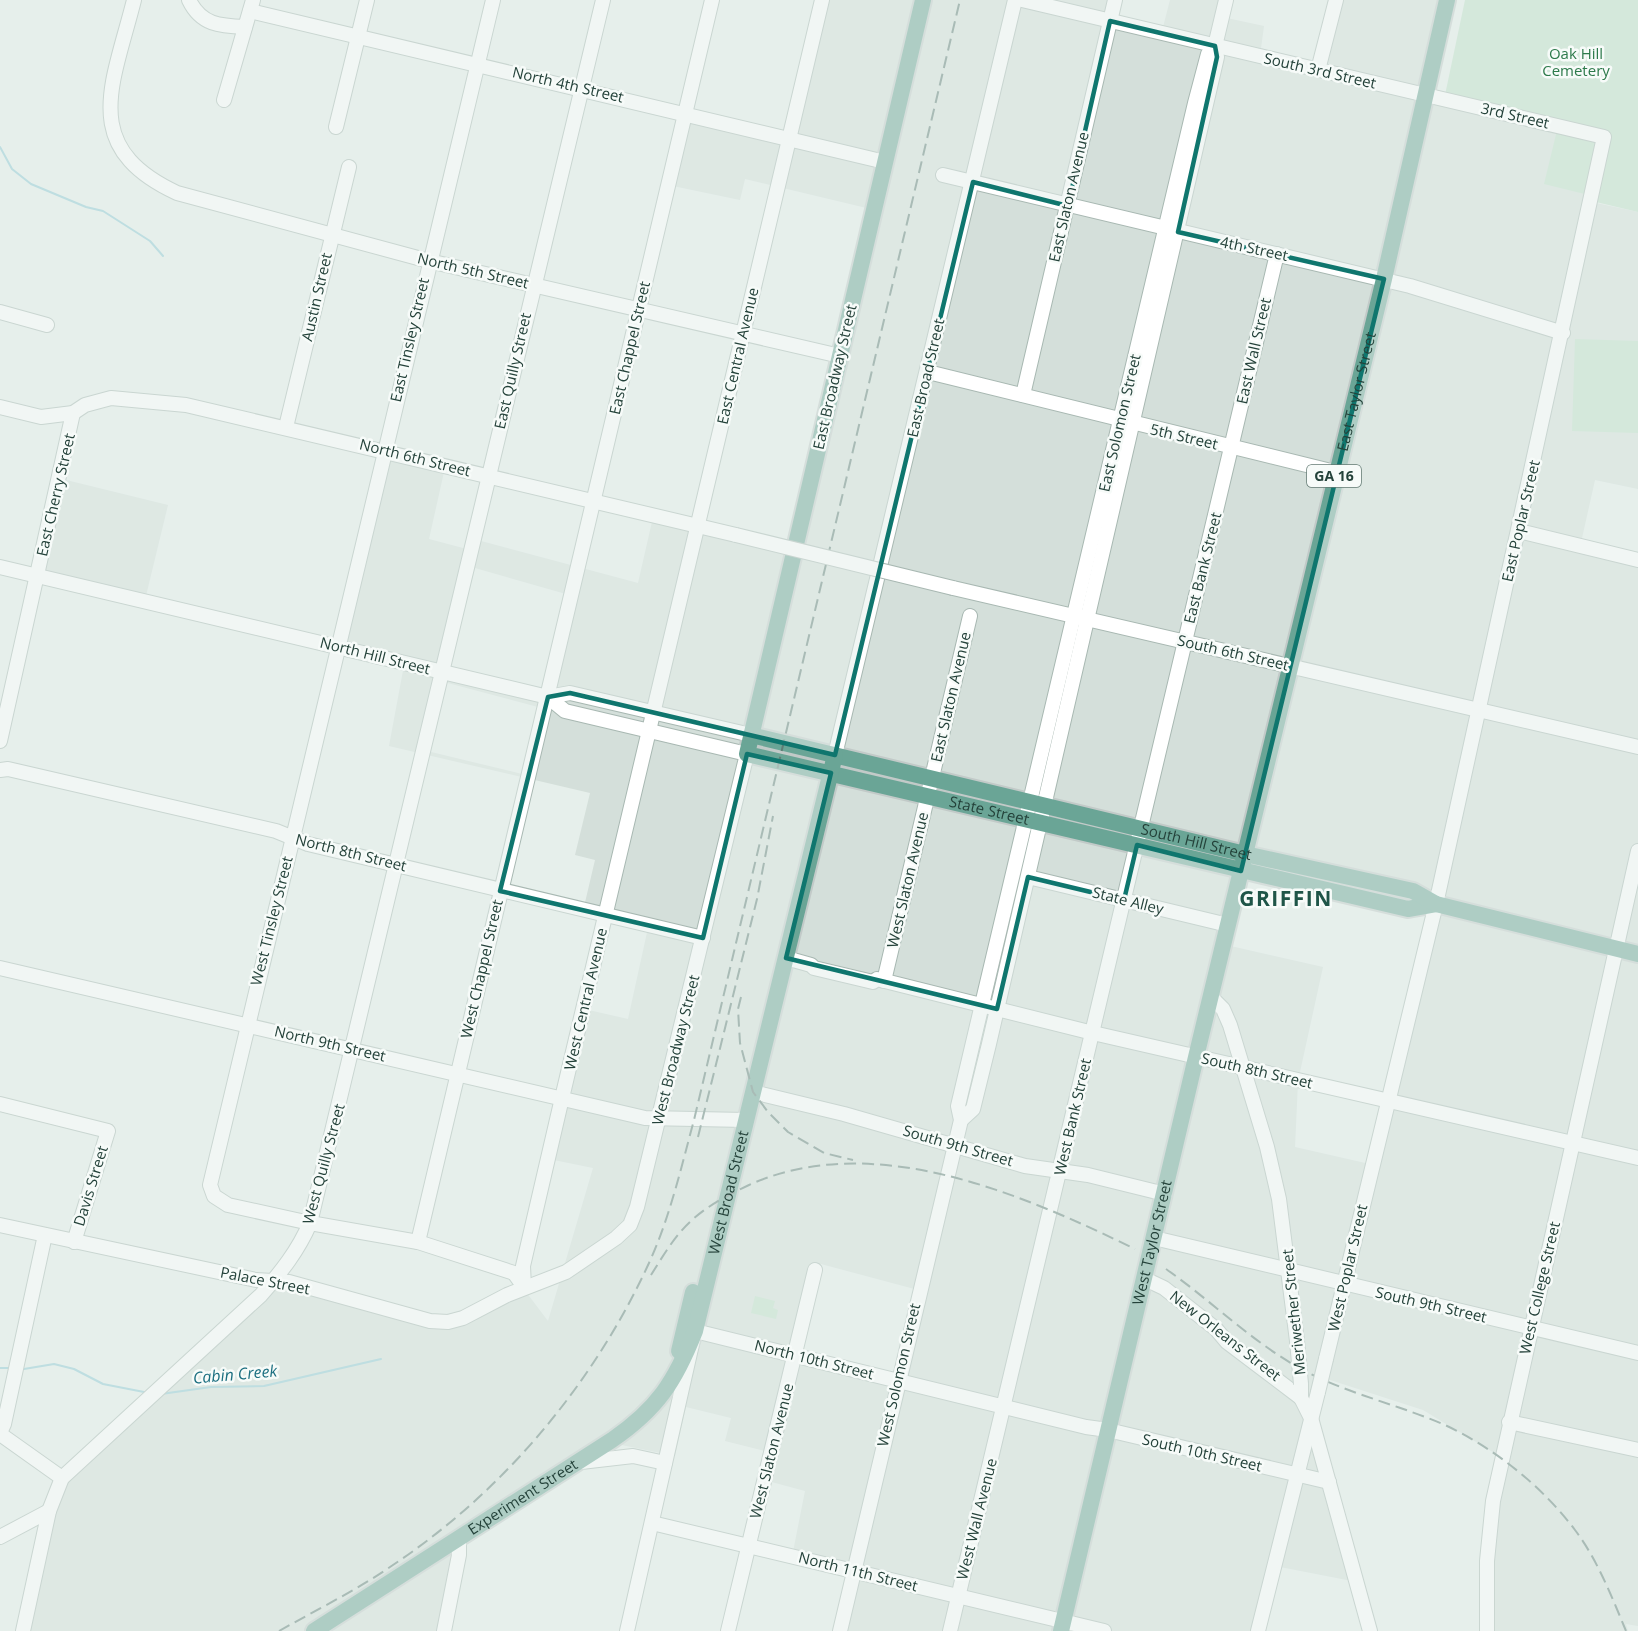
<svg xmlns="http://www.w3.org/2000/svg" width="1638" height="1631" viewBox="0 0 1638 1631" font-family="'Open Sans',sans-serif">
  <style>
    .built { fill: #d4dfda; fill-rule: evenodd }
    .green { fill: #bfe0c8 }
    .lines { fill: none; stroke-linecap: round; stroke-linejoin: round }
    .stream { stroke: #8ec9d4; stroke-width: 2 }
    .minor-casing { stroke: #a8b8b2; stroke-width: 16 }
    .major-casing { stroke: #c2cac8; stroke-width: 20 }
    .minor { stroke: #fff; stroke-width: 14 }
    .major { stroke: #6aa596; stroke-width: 16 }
    .rail { stroke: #5f7d75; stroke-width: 2; stroke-dasharray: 12 6; stroke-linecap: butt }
    .minor-bridge-casing { stroke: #a8b8b2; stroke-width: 16; stroke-linecap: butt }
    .minor-bridge { stroke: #fff; stroke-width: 14 }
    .marked { fill: none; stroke: #0f766e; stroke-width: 4.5; stroke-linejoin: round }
    .labels { text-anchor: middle; stroke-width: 5; stroke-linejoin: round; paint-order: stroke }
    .shield { fill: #f7fbf9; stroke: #637a73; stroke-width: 1.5 }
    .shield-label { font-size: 14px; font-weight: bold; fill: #24423a }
    .park-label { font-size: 15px; fill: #2d7a4b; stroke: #f7fbf9 }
    .street-label { font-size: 15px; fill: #24423a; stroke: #f7fbf9 }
    .water-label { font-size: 16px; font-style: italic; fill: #1c6f80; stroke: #f7fbf9 }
    .district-label { font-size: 21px; font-weight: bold; letter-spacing: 1.5px; fill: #1f5548; stroke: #f7fbf9 }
  </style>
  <rect width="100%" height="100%" fill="#e6efeb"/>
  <g class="built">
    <path d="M 826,0 L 1119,0 L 1115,19 L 1162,31 L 1170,0 L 1225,0 L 1222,17 L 1264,26 L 1261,48 L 1323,66 L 1339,0 L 1443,0 L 1421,89 L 1559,122 L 1597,198 L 1596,203 L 1638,212 L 1638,489 L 1595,480 L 1580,547 L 1638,562 L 1638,1626 L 1626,1624 L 1628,1631 L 1493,1631 L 1491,1564 L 1501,1457 L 1423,1410 L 1324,1378 L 1312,1423 L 1352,1581 L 1275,1566 L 1258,1631 L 842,1631 L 855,1571 L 792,1557 L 805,1491 L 768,1481 L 773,1453 L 725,1441 L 731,1418 L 686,1407 L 675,1456 L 617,1444 L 465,1534 L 445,1631 L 23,1631 L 61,1480 L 271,1287 L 445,1323 L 523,1288 L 548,1321 L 593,1168 L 549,1159 L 584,1009 L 628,1019 L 648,928 L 583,911 L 595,860 L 575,855 L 590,793 L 389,746 L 405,660 L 340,645 L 387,448 L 446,463 L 429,539 L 478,552 L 481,541 L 638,583 L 654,513 L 795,547 L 875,210 L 745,179 L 740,200 L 673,186 L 691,112 L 795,136 ZM 475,568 L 573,596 L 547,699 L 449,672 ZM 444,682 L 538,707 L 522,774 L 427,751 ZM 1239,869 L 1439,911 L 1374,1165 L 1295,1147 L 1298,1081 L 1323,967 L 1222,944 ZM 821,1264 L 922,1291 L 903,1383 L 796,1356 Z"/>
    <polygon points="62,479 168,505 144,604 38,581"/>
  </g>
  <g class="green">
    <polygon points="1465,0 1638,0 1638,212 1596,202 1597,197 1544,184 1559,122 1445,95"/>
    <polygon points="1575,339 1638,341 1638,433 1572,431"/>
    <polygon points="755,1296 775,1301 773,1308 778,1310 776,1319 751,1313"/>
  </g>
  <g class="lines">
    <g class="stream">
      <polyline points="0,147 12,169 31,184 86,207 103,211 150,241 163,256"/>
      <polyline points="0,1368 9,1368"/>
      <polyline points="24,1369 54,1364 74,1369 103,1384 144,1392"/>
      <polyline points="161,1394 211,1387 264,1386 381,1359"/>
    </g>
    <g class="minor-casing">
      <g id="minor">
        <path d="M 134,0 C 113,84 78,147 177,193 L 429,261 L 840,356"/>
        <path d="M 189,0 C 201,25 220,26 245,27"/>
        <polyline points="493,0 210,1185 214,1196 228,1205 310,1223 418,1242 514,1273 524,1287"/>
        <polyline points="1022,0 1604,137 1436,904 1326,1359"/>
        <polyline points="250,11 885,162"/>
        <polyline points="1318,70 1336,0"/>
        <polyline points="224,100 253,0"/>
        <polyline points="336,127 367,0"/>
        <polyline points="943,175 1410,286 1563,333"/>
        <polyline points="0,312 47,325"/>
        <polyline points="928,372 1335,472"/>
        <polyline points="1023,395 1115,0"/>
        <polyline points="0,407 41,417 73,413 85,405 111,398 186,405 736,535"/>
        <polyline points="286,427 349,167"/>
        <polyline points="1519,531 1638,560"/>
        <polyline points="0,567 548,697 570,693 751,735"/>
        <polyline points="953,588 1638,747"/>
        <polyline points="0,741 73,413"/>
        <polyline points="835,755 1015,0"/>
        <polyline points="0,770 8,769 276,831 308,844 703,938"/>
        <polyline points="1028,877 1228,925"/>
        <polyline points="786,958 811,965 814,968 873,982 877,979 1093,1033 1638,1158"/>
        <polyline points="0,968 645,1118 746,1120"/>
        <polyline points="884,981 970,616"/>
        <polyline points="1211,997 1223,1009 1230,1025 1267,1147 1279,1199 1297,1341"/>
        <polyline points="753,1092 844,1114 1025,1166 1088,1175 1165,1194"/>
        <polyline points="0,1104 108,1131 74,1242"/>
        <polyline points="961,1120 973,1109 989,1044 1217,57 1215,46 1226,0"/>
        <polyline points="0,1225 256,1280 289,1282 430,1321 448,1322 463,1318 507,1295 566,1272 616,1238 630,1225 637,1207 747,754 565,711 548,697"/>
        <polyline points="1154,1238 1638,1353"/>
        <polyline points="418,1242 712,0"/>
        <polyline points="1145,1279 1164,1288 1216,1329 1227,1342 1301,1398"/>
        <polyline points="524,1287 523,1266 562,1098 822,0"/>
        <polyline points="1301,1384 1301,1398 1311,1418 1370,1631"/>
        <polyline points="1509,1422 1638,1450"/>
        <polyline points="0,1433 4,1424 45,1235"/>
        <polyline points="0,1434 62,1478"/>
        <polyline points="581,1462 633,1456 665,1463"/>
        <polyline points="652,1523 1104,1631"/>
        <polyline points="0,1537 49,1511"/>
        <path d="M 23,1631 L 49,1511 L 62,1478 L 261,1295 C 281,1272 298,1251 310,1223 L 603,0"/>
        <polyline points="444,1631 459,1555 459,1538"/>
        <polyline points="627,1631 695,1331 1086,1427 1108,1430 1329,1482"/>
        <polyline points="728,1631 815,1270"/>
        <polyline points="840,1631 961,1120 958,1106 1195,103 1208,54 1215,46"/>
        <polyline points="950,1631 1277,254"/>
        <polyline points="1258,1631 1318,1392"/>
        <polyline points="1487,1631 1487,1561 1493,1501 1638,851"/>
      </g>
    </g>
    <g class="major-casing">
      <g id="major">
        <path id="s1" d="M 923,0 L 747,754 L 1408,909 L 1436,904"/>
        <path id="s2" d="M 751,735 L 1245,854 L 1413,891 L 1436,904 L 1638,954"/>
        <polyline points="679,1351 693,1292"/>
        <path id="s3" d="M 314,1631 L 612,1440 C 657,1409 675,1382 695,1331 L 835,755"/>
        <path id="s4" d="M 1061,1631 L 1196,1057 L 1384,279 L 1447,0"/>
      </g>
    </g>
    <use href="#minor" class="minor"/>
    <use href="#major" class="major"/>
    <g class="rail">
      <polyline points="741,997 738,1009 740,1043 753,1092 768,1112 788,1132 824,1153 853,1160"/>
      <polyline points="698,1137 757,899 773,816"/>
      <path d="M 1166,1269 C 1213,1302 1254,1344 1305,1371 C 1349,1394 1399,1405 1445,1425 C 1494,1448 1542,1486 1575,1530 C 1597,1559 1612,1597 1626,1631"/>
      <path d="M 651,1275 C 663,1256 675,1235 692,1220 C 710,1204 728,1195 749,1185 C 873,1129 1022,1194 1135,1249"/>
      <path d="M 279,1631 C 316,1610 355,1591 390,1567 C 502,1493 593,1385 649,1263 C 670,1217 681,1168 694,1120 L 960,0"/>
    </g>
    <g class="minor-bridge-casing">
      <g id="minor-bridge">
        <polyline points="736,535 953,588"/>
        <polyline points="1297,1341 1301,1384"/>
        <polyline points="1318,1392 1326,1359"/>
      </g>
    </g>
    <use href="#minor-bridge" class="minor-bridge"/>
  </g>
  <path d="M0 0H1638V1631H0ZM 1110,21 L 1215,46 L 1217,57 L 1178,232 L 1384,279 L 1241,871 L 1137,845 L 1124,900 L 1028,877 L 997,1009 L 786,958 L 831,773 L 787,763 L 747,754 L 703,938 L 500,891 L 548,697 L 570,693 L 835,755 L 973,182 L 1068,206 Z" fill="#e6efeb" fill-opacity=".55" fill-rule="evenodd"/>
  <path class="marked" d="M 1110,21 L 1215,46 L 1217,57 L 1178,232 L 1384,279 L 1241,871 L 1137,845 L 1124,900 L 1028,877 L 997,1009 L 786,958 L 831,773 L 787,763 L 747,754 L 703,938 L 500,891 L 548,697 L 570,693 L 835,755 L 973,182 L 1068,206 Z"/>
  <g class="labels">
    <rect class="shield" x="1307" y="465" width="54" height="22" rx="4.5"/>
    <g class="shield-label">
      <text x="1334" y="481">GA 16</text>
    </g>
    <g class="park-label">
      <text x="1576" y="59">Oak Hill<tspan x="1576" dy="17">Cemetery</tspan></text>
    </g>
    <g class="street-label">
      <text transform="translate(1320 71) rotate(13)" y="5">South 3rd Street</text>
      <text transform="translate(568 85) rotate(13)" y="5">North 4th Street</text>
      <text transform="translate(1515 116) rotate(13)" y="5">3rd Street</text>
      <text transform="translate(1069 197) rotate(-77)" y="5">East Slaton Avenue</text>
      <text transform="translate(1254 249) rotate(12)" y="5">4th Street</text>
      <text transform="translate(473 271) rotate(13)" y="5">North 5th Street</text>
      <text transform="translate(317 297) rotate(-77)" y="5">Austin Street</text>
      <text transform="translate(410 340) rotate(-77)" y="5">East Tinsley Street</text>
      <text transform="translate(630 348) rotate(-77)" y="5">East Chappel Street</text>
      <text transform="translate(1254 351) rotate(-77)" y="5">East Wall Street</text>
      <text transform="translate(738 356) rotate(-77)" y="5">East Central Avenue</text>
      <text transform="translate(513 371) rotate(-77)" y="5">East Quilly Street</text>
      <text transform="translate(835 377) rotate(-77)" y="5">East Broadway Street</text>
      <text transform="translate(926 378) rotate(-77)" y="5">East Broad Street</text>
      <text dy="5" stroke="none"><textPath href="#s4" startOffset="1274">East Taylor Street</textPath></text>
      <text transform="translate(1120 423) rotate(-77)" y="5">East Solomon Street</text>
      <text transform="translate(1184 437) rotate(13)" y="5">5th Street</text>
      <text transform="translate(415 458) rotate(14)" y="5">North 6th Street</text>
      <text transform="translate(56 495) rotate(-77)" y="5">East Cherry Street</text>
      <text transform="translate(1521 521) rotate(-77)" y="5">East Poplar Street</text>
      <text transform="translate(1203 568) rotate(-76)" y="5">East Bank Street</text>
      <text transform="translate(1233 653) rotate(13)" y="5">South 6th Street</text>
      <text transform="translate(375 656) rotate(14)" y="5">North Hill Street</text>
      <text transform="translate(951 697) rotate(-77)" y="5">East Slaton Avenue</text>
      <text dy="5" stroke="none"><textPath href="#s1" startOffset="1023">State Street</textPath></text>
      <text dy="5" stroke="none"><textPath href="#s2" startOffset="458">South Hill Street</textPath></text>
      <text transform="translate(351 853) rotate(14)" y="5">North 8th Street</text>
      <text transform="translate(908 880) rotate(-77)" y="5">West Slaton Avenue</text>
      <text transform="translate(1128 901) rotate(14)" y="5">State Alley</text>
      <text transform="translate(272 921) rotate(-76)" y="5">West Tinsley Street</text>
      <text transform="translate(482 969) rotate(-77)" y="5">West Chappel Street</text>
      <text transform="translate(586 999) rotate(-77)" y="5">West Central Avenue</text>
      <text transform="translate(330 1044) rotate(13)" y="5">North 9th Street</text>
      <text transform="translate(676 1050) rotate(-76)" y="5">West Broadway Street</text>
      <text transform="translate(1257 1071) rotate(13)" y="5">South 8th Street</text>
      <text transform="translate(1073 1117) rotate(-77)" y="5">West Bank Street</text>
      <text transform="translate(958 1146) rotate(16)" y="5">South 9th Street</text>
      <text transform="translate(324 1164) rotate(-75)" y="5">West Quilly Street</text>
      <text transform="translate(91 1186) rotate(-73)" y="5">Davis Street</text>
      <text dy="5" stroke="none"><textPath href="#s3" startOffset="636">West Broad Street</textPath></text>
      <text dy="5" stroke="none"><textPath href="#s4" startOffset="399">West Taylor Street</textPath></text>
      <text transform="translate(1348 1268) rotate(-77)" y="5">West Poplar Street</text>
      <text transform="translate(265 1281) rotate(11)" y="5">Palace Street</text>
      <text transform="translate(1540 1288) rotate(-77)" y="5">West College Street</text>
      <text transform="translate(1431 1305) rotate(13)" y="5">South 9th Street</text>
      <text transform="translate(1294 1312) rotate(-96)" y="5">Meriwether Street</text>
      <text transform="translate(1225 1336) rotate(38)" y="5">New Orleans Street</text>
      <text transform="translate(814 1360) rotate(14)" y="5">North 10th Street</text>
      <text transform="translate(899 1375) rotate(-77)" y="5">West Solomon Street</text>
      <text transform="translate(772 1451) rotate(-76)" y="5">West Slaton Avenue</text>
      <text transform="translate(1202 1453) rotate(13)" y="5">South 10th Street</text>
      <text dy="5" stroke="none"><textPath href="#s3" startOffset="248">Experiment Street</textPath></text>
      <text transform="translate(977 1519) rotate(-76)" y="5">West Wall Avenue</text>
      <text transform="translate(858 1572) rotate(14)" y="5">North 11th Street</text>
    </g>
    <g class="water-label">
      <text transform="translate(235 1374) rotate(-5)" y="6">Cabin Creek</text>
    </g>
    <g class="district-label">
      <text x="1286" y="906">GRIFFIN</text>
    </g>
  </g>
</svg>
